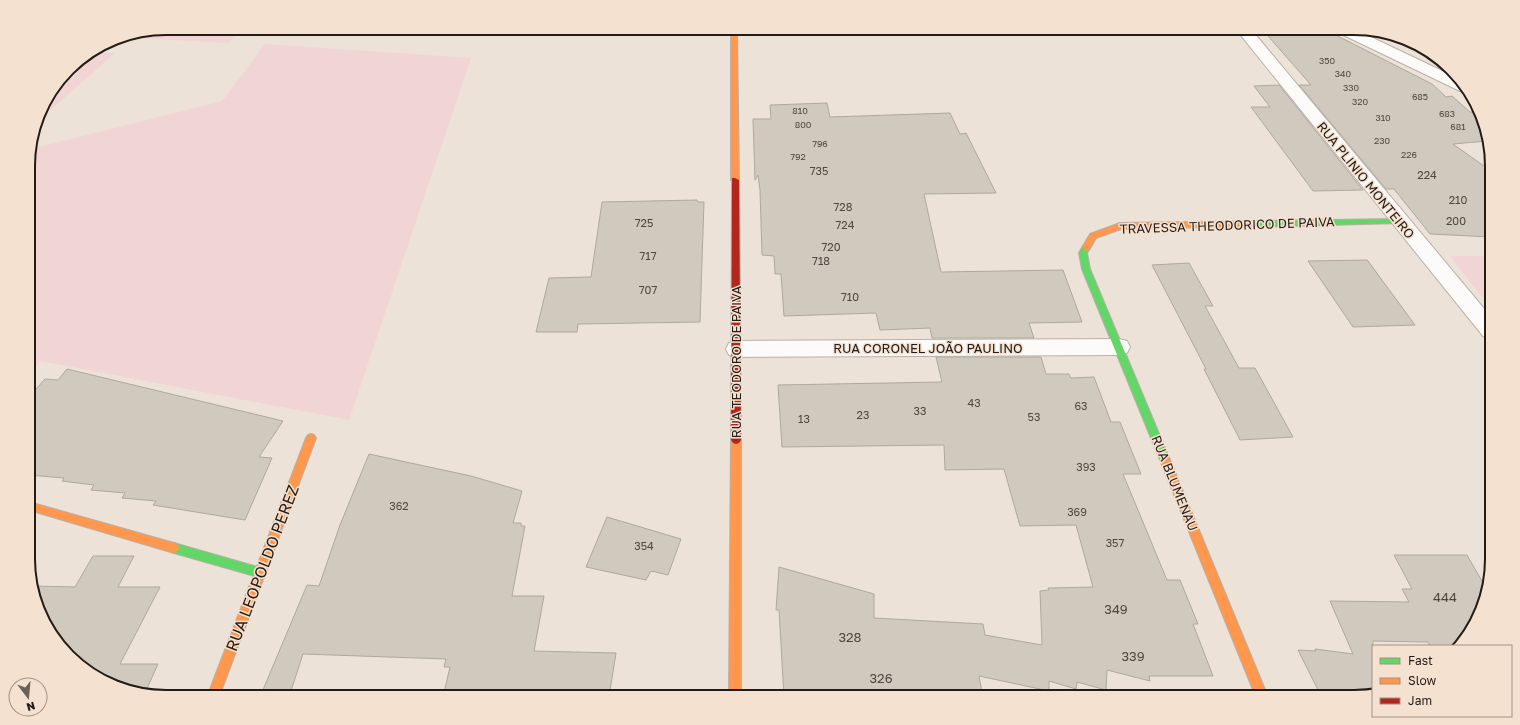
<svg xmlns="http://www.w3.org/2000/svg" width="1520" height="725" viewBox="0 0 1520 725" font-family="'Golos Text',sans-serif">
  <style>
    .green { fill: #f0d5d4 }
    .building { fill: #d0c9be; stroke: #aea89f }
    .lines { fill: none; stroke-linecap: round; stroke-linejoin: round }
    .street-casing { stroke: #b9b0a9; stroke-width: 2 }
    .fast-casing { stroke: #b9b0a9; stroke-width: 2 }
    .slow-casing { stroke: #b9b0a9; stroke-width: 2 }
    .jam-casing { stroke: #b9b0a9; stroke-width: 2 }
    .street { fill: #fcfbf9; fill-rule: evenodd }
    .fast { fill: #63d668; fill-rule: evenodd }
    .slow { fill: #ff974d; fill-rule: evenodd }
    .jam { fill: #b3261e; fill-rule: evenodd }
    .labels { text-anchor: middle; stroke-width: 3; stroke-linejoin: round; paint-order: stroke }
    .far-number-label { font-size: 9px; fill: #4e463f }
    .number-label { font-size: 11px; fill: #4e463f }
    .street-label { font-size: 13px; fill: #231b15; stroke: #f5e1d0 }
    .near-number-label { font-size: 13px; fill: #4e463f }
    .near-street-label { font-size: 16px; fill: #231b15; stroke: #f5e1d0 }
    .rim { fill: none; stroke: #231b15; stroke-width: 2 }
  </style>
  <rect width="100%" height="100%" fill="#ede2d8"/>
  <g class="green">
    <polygon points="166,28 243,28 228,43 133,38 138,34"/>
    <polygon points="265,44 471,58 349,420 41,361 29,373 28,157 31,149 222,101"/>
    <polygon points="91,52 115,53 38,121 42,105 75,62"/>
    <polygon points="1450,256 1491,256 1491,309"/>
  </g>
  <g class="building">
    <polygon points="1261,28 1322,28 1432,84 1446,97 1452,96 1470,112 1472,112 1478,117 1488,141 1453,144 1491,171 1491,237 1430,234 1394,189 1386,189 1299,85 1311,85"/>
    <polygon points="1279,85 1363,190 1313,191 1251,107 1270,107 1254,86"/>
    <polygon points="827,103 830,117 950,113 960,134 966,133 996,193 924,194 941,272 1063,270 1082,322 1029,323 1034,338 932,338 930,328 880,330 876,313 784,316 781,274 775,274 774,256 762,255 760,190 758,175 755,180 753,119 771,119 770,105"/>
    <polygon points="697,200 698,202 704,202 700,322 578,324 577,332 536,332 549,278 591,277 602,202"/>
    <polygon points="1367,260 1368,261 1415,325 1353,327 1308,261"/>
    <polygon points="1189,263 1213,306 1205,306 1239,368 1255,368 1293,437 1240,440 1204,369 1206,369 1152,265"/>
    <polygon points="936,357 1041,357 1046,374 1069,374 1071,378 1094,377 1111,422 1120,422 1141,474 1123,474 1167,580 1180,580 1198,624 1193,624 1213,676 1149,676 1150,681 1107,670 1106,690 1077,682 1076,689 1049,681 1049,691 979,676 983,697 824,697 824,694 784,697 779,610 776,610 779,567 874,594 874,618 983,624 985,635 1042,645 1040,591 1049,590 1048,588 1093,587 1076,525 1020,526 1004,469 945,470 944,445 782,447 778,385 942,382"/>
    <polygon points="67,369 283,421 259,457 272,458 245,520 153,505 156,501 122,498 125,493 91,490 94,485 62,481 64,478 29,475 29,397 45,379 58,380"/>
    <polygon points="369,454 471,476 522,491 513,523 521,523 521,526 525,526 512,596 544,596 534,651 616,653 609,697 443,697 450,667 444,667 446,659 303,654 289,697 260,697 307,585 319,586 340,525"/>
    <polygon points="607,517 681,539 668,575 651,571 646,580 586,567"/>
    <polygon points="1394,555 1467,555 1486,588 1481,612 1460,646 1430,646 1428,642 1373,641 1373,693 1363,697 1320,694 1298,650 1316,651 1315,649 1353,654 1330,601 1409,602 1402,589 1412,589"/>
    <polygon points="93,556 134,556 118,587 160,587 120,664 158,664 145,693 113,686 56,643 33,586 75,587"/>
  </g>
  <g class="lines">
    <g class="street-casing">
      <g id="street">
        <polygon points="1235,28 1250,28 1491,317 1491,339 1483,336"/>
        <polygon points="1333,28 1352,28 1459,79 1464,82 1468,92 1460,91 1335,31"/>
        <polygon points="1119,339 1127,341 1130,347 1127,353 1119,355 737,357 729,355 726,349 729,343 737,341"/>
      </g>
    </g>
    <g class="fast-casing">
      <g id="fast">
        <polygon points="1399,219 1403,221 1402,223 1255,227 1251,224 1255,221"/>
        <polygon points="1086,245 1090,248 1087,253 1090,269 1170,460 1168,463 1165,464 1162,463 1160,460 1082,269 1079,253 1083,246"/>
        <polygon points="174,543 261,568 265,569 266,573 265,577 261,578 174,553 170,551 169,548 170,545"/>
      </g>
    </g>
    <g class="slow-casing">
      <g id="slow">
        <polygon points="731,28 737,28 739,180 735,182 731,180"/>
        <polygon points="1255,221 1259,224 1258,226 1121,229 1096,238 1089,250 1086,251 1082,248 1090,234 1120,223"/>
        <polygon points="311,434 314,435 316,438 219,697 207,697 306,438 308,435"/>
        <polygon points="736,436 739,437 741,440 741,697 729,697 731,440 733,437"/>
        <polygon points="1165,456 1168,457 1170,460 1268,697 1256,697 1160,460 1162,457"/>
        <polygon points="29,502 174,543 178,545 179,548 178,551 174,553 29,510"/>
      </g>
    </g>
    <g class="jam-casing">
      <polygon id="jam" points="732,178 735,178 739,180 741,440 739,443 736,444 733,443 731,440"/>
    </g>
    <use href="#street" class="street"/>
    <use href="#fast" class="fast"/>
    <use href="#slow" class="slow"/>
    <use href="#jam" class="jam"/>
  </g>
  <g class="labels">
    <g class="far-number-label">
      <text x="1327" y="64">350</text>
      <text x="1343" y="77">340</text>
      <text x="1351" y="91">330</text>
      <text x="1420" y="100">685</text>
      <text x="1360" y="105">320</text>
      <text x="800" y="114">810</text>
      <text x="1447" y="117">683</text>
      <text x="1383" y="121">310</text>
      <text x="803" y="128">800</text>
      <text x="1458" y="130">681</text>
      <text x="1382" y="144">230</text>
      <text x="820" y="147">796</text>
      <text x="1409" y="158">226</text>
      <text x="798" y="160">792</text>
    </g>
    <g class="number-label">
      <text x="819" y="175">735</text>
      <text x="1427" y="179">224</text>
      <text x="1458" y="204">210</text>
      <text x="843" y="211">728</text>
      <text x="1456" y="225">200</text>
      <text x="644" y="227">725</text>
      <text x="845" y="229">724</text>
      <text x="831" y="251">720</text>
      <text x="648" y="260">717</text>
      <text x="821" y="265">718</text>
      <text x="648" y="294">707</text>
      <text x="850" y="301">710</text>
      <text x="974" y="407">43</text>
      <text x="1081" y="410">63</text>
      <text x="920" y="415">33</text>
      <text x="863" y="419">23</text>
      <text x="1034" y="421">53</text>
      <text x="804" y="423">13</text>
      <text x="1086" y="471">393</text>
      <text x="399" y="510">362</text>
      <text x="1077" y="516">369</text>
      <text x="1115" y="547">357</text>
      <text x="644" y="550">354</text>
    </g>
    <g class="street-label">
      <text transform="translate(1366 180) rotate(51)" y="5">RUA PLINIO MONTEIRO</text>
      <text transform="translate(1227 225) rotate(-2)" y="5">TRAVESSA THEODORICO DE PAIVA</text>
      <text x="928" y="353">RUA CORONEL JOÃO PAULINO</text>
      <text transform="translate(736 362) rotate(-90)" y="5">RUA TEODORO DE PAIVA</text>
      <text transform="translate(1175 483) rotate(68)" y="5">RUA BLUMENAU</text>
    </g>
    <g class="near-number-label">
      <text x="1445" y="602">444</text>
      <text x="1116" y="614">349</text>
      <text x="850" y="642">328</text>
      <text x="1133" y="661">339</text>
      <text x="881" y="683">326</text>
    </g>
    <g class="near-street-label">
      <text transform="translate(262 568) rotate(-69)" y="6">RUA LEOPOLDO PEREZ</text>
    </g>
  </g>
  <path d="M0 0H1520V725H0ZM166 35H1354A131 131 0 0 1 1485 166V559A131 131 0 0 1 1354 690H166A131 131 0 0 1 35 559V166A131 131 0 0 1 166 35Z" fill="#f5e1d0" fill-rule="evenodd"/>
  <path class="rim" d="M166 35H1354A131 131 0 0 1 1485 166V559A131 131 0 0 1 1354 690H166A131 131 0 0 1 35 559V166A131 131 0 0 1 166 35Z"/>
  <rect x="1372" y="645" width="140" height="72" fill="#f5e1d0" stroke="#a19285"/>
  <rect x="1380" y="658" width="20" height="6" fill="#63d668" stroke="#a19285"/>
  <text x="1408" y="665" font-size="12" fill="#231b15">Fast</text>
  <rect x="1380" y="678" width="20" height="6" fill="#ff974d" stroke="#a19285"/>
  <text x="1408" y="685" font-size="12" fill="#231b15">Slow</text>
  <rect x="1380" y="698" width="20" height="6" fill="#b3261e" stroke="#a19285"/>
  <text x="1408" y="705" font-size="12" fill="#231b15">Jam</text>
  <g transform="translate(28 697) rotate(164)"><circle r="19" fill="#f5e1d0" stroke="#a19285"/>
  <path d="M0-3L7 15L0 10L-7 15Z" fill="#6a6159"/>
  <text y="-6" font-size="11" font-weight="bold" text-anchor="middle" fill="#231b15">N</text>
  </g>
</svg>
